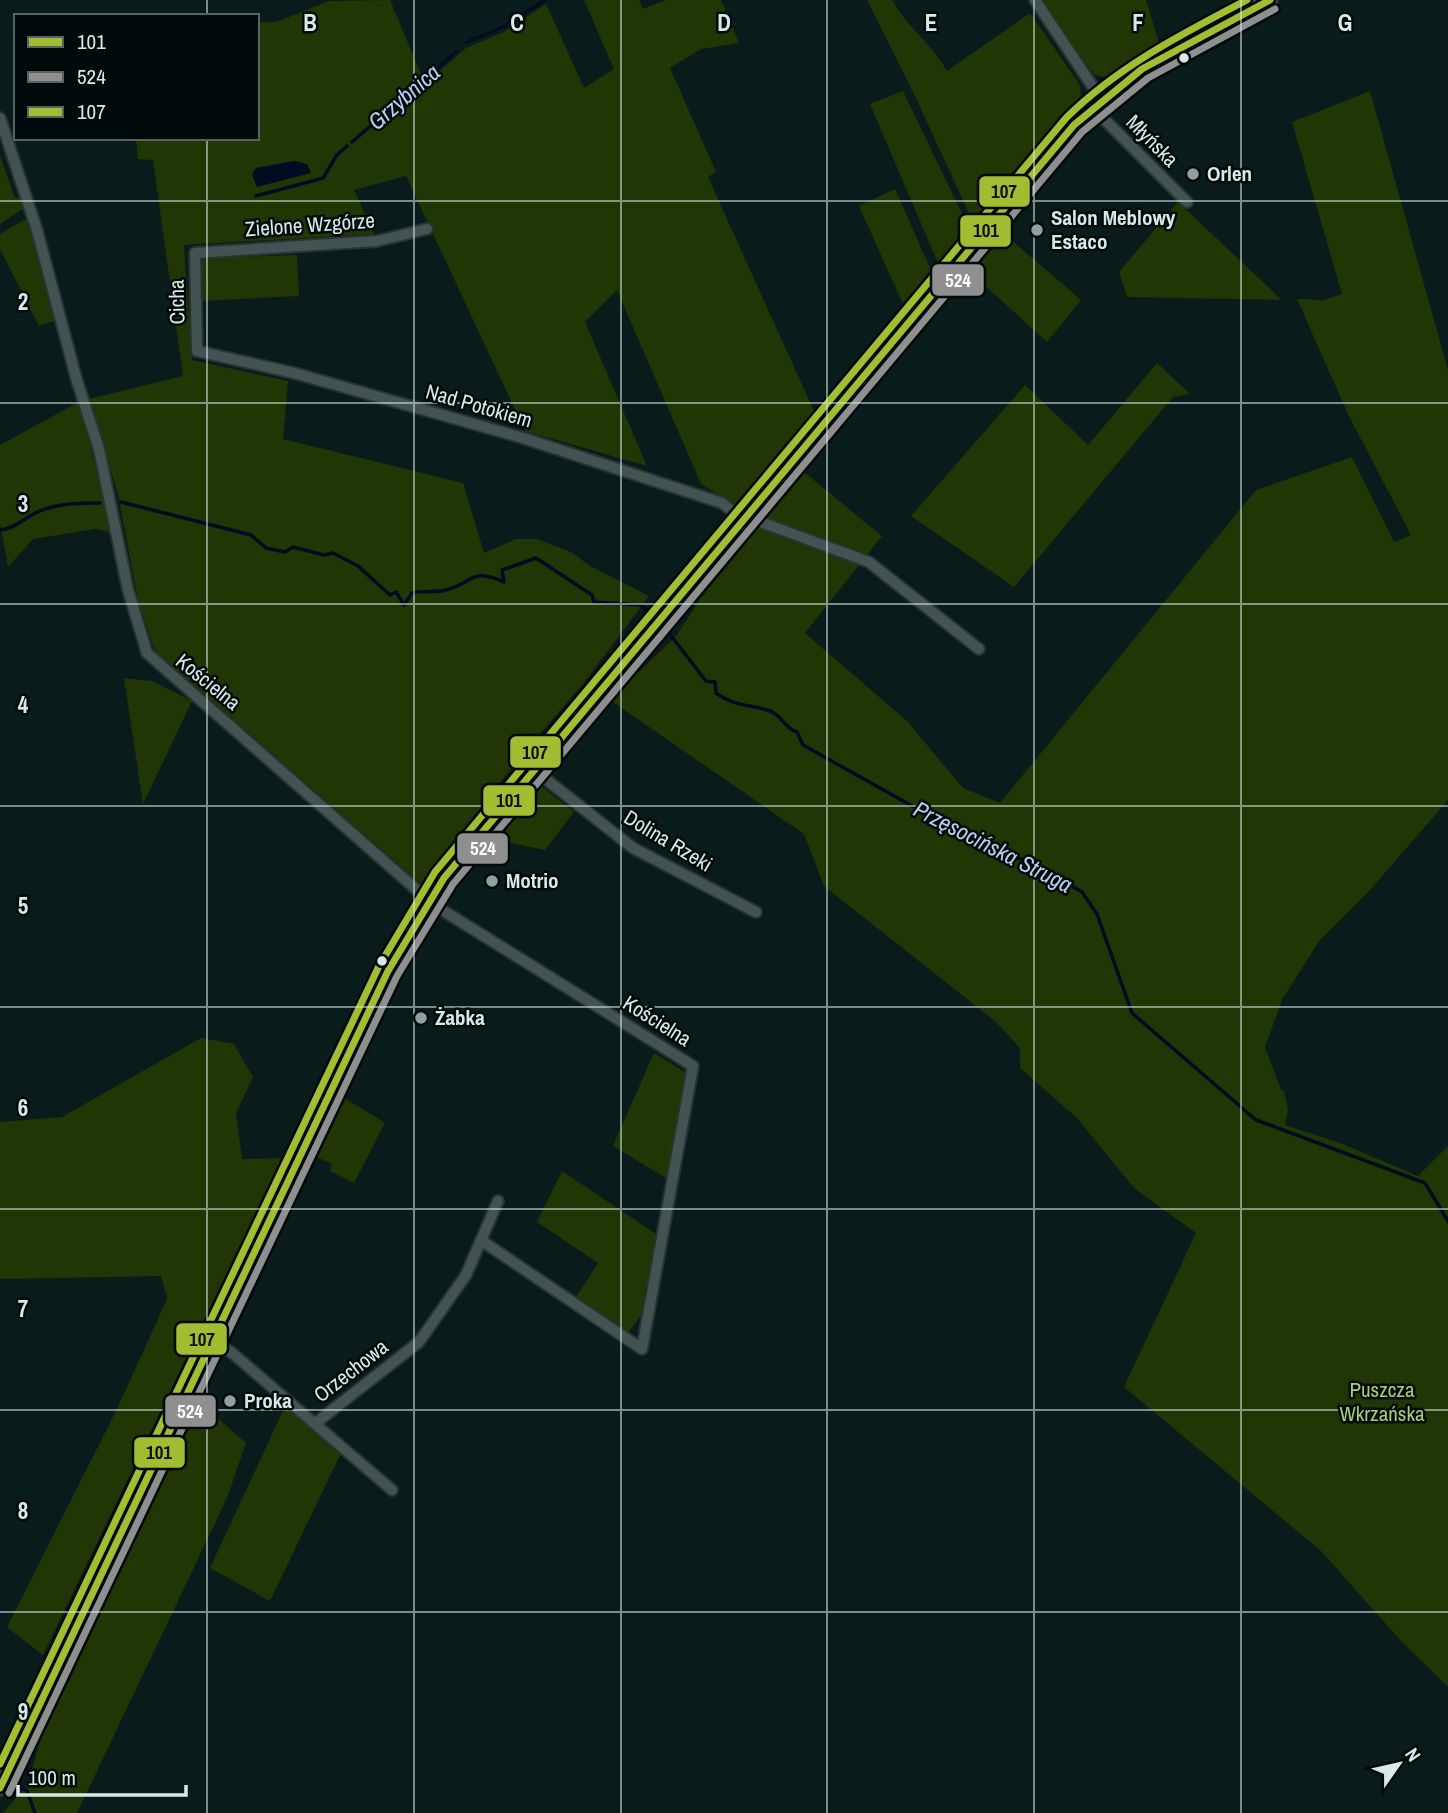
<svg xmlns="http://www.w3.org/2000/svg" width="1448" height="1813" viewBox="0 0 1448 1813" font-family="'Archivo Narrow',sans-serif">
  <style>
    .green { fill: #213604 }
    .water { fill: #010c23 }
    .lines { fill: none; stroke-linecap: round; stroke-linejoin: round }
    .stream { stroke: #010c23; stroke-width: 3.5 }
    .street-casing { stroke: #273433; stroke-width: 14 }
    .secondary-casing { stroke: #273433; stroke-width: 18 }
    .street { stroke: #445251; stroke-width: 10 }
    .secondary { stroke: #445251; stroke-width: 14 }
    .bus-1-casing { stroke: #010a0a; stroke-width: 12 }
    .bus-2-casing { stroke: #010a0a; stroke-width: 12 }
    .bus-3-casing { stroke: #010a0a; stroke-width: 12 }
    .bus-1 { stroke: #a2bd31; stroke-width: 7 }
    .bus-2 { stroke: #8f8f8f; stroke-width: 7 }
    .bus-3 { stroke: #a2bd31; stroke-width: 7 }
    .grid { fill: none; stroke: #d7eae8; stroke-width: 2; stroke-opacity: 0.55 }
    .bus-dot { fill: #d7eae8; stroke: #010a0a; stroke-width: 2.5 }
    .poi-dot { fill: #8fa2a0; stroke: #010a0a; stroke-width: 2.5 }
    .labels { text-anchor: middle; stroke-width: 5; stroke-linejoin: round; paint-order: stroke }
    .street-label { font-size: 21px; fill: #d7eae8; stroke: #010a0a }
    .poi-label { font-size: 21px; font-weight: bold; fill: #d7eae8; stroke: #010a0a; text-anchor: start }
    .park-label { font-size: 21px; fill: #a7cf70; stroke: #010a0a }
    .water-label { font-size: 23px; font-style: italic; fill: #b7d0f0; stroke: #010a0a }
    .grid-label { font-size: 23px; text-anchor: middle; font-weight: bold; fill: #d7eae8; stroke: #010a0a; stroke-width: 5; stroke-linejoin: round; paint-order: stroke }
    .line-badge { stroke: #010a0a; stroke-width: 2.5 }
    .badge-label { font-size: 19px; text-anchor: middle; font-weight: bold; fill: #fff }
    .pale-badge-label { font-size: 19px; text-anchor: middle; font-weight: bold; fill: #111 }
  </style>
  <rect width="100%" height="100%" fill="#091c1b"/>
  <g class="green">
    <polygon points="390,0 425,84 466,48 504,32 546,4 584,88 614,69 584,0 639,0 643,9 666,0 721,0 739,43 701,49 670,68 716,172 708,177 814,411 736,505 701,484 617,290 585,322 647,466 525,431 406,176 354,190 374,234 184,245 192,360 288,381 283,439 463,483 484,553 516,539 537,539 571,552 590,566 649,596 583,684 522,755 421,884 155,651 138,600 118,494 89,399 183,376 153,160 138,159 136,138 257,138 257,22 276,22 329,1"/>
    <path d="M 867,0 L 892,0 C 907,27 932,44 947,71 L 1030,13 L 1080,85 L 1081,101 L 1030,153 L 973,222 L 915,96 Z"/>
    <polygon points="1042,0 1146,0 1160,46 1104,77 1094,75"/>
    <polygon points="903,91 968,226 938,263 870,104"/>
    <polygon points="1370,91 1448,370 1448,800 1371,889 1319,941 1282,1000 1265,1047 1281,1090 1284,1091 1288,1110 1285,1125 1340,1143 1418,1176 1448,1146 1448,1687 1401,1641 1321,1551 1124,1387 1196,1233 1134,1188 1077,1118 1020,1068 1020,1048 995,1021 824,886 804,834 610,700 677,635 701,598 804,472 882,536 805,633 907,721 963,788 1000,803 1256,490 1352,457 1394,542 1411,535 1348,414 1297,299 1324,300 1342,294 1292,122"/>
    <polygon points="0,156 15,198 20,198 25,207 0,224"/>
    <polygon points="895,189 931,270 903,304 859,206"/>
    <polygon points="1178,202 1282,300 1127,297 1119,272"/>
    <polygon points="24,220 28,220 57,320 39,326 0,249 0,234"/>
    <polygon points="1002,232 1081,300 1047,342 969,271"/>
    <polygon points="297,255 299,296 201,301 198,266 205,258"/>
    <polygon points="1157,363 1190,394 1173,397 1014,587 911,516 1025,385 1088,445"/>
    <polygon points="79,402 104,500 109,532 95,529 33,539 8,567 0,523 0,445"/>
    <polygon points="124,678 152,681 192,701 143,804"/>
    <polygon points="541,786 574,812 545,850 497,840"/>
    <polygon points="201,1038 234,1044 253,1077 236,1113 242,1159 284,1158 284,1165 192,1346 43,1655 7,1627 117,1409 167,1299 161,1276 0,1279 0,1122 62,1117"/>
    <polygon points="654,1053 688,1074 666,1178 613,1146"/>
    <polygon points="343,1097 385,1123 354,1183 330,1171 332,1164 315,1156"/>
    <polygon points="562,1171 656,1234 641,1315 622,1341 571,1305 598,1263 537,1222"/>
    <polygon points="199,1402 246,1443 227,1498 77,1813 3,1813 29,1783 39,1742 91,1618"/>
    <polygon points="287,1402 342,1451 270,1601 210,1568"/>
  </g>
  <polygon class="water" points="294,161 307,164 311,173 257,187 252,174 256,168"/>
  <g class="lines">
    <g class="stream">
      <polyline points="467,42 503,27 545,0"/>
      <polyline points="352,142 456,52"/>
      <polyline points="256,196 323,178 337,155 347,146"/>
      <path d="M 121,502 L 251,535 L 266,548 L 285,552 L 293,547 L 324,555 L 333,553 L 358,566 L 390,595 L 396,592 L 404,605 L 412,593 C 424,590 435,593 446,590 C 473,583 471,567 504,582 L 502,570 L 536,558 L 592,595 L 594,602 L 641,605 L 648,612"/>
      <path d="M 0,530 C 15,529 26,516 40,511 C 60,503 79,503 100,503"/>
      <path d="M 665,628 L 706,681 L 715,682 L 716,693 C 735,707 750,704 770,711 C 782,715 785,729 797,732 L 803,745 L 991,850 L 1031,862 L 1082,892 L 1097,914 L 1132,1013 L 1256,1120 L 1425,1183 L 1448,1221"/>
      <polyline points="18,1785 27,1791 35,1813"/>
    </g>
    <g class="street-casing">
      <g id="street">
        <polyline points="1035,0 1101,99"/>
        <polyline points="1092,107 1187,202"/>
        <polyline points="0,118 37,230 77,381 99,449 128,590 147,653 434,905 693,1066 642,1349 482,1241"/>
        <polyline points="427,229 377,241 195,253 197,351 294,373 523,438 722,503 743,519 758,521 869,562 979,649"/>
        <polyline points="533,769 633,848 756,912"/>
        <polyline points="212,1343 231,1352 392,1490"/>
        <polyline points="317,1422 419,1342 466,1275 498,1201"/>
      </g>
    </g>
    <g class="secondary-casing">
      <path id="secondary" d="M 0,1788 L 388,971 L 444,878 L 1074,125 C 1129,67 1201,36 1270,0"/>
    </g>
    <use href="#street" class="street"/>
    <use href="#secondary" class="secondary"/>
    <g class="bus-1-casing">
      <polyline id="bus-1" points="0,1788 388,971 444,878 1074,125 1142,69 1270,0"/>
    </g>
    <g class="bus-2-casing">
      <polyline id="bus-2" points="9,1793 397,976 453,884 1082,132 1148,78 1275,9"/>
    </g>
    <g class="bus-3-casing">
      <path id="bus-3" d="M 0,1764 L 379,966 L 435,872 L 1066,118 C 1119,66 1182,34 1247,0"/>
    </g>
    <use href="#bus-1" class="bus-1"/>
    <use href="#bus-2" class="bus-2"/>
    <use href="#bus-3" class="bus-3"/>
  </g>
  <path class="grid" d="M 207,0 L 207,16M 414,0 L 414,1813M 621,0 L 621,1813M 827,0 L 827,1813M 1034,0 L 1034,1813M 1241,0 L 1241,1813M 207,138 L 207,1813M 0,201 L 1448,201M 0,403 L 1448,403M 0,604 L 1448,604M 0,806 L 1448,806M 0,1007 L 1448,1007M 0,1209 L 1448,1209M 0,1410 L 1448,1410M 0,1612 L 1448,1612"/>
  <g class="bus-dot">
    <circle cx="1184" cy="58" r="6"/>
    <circle cx="382" cy="961" r="6"/>
  </g>
  <g class="poi-dot">
    <circle cx="1193" cy="174" r="7"/>
    <circle cx="1037" cy="230" r="7"/>
    <circle cx="492" cy="881" r="7"/>
    <circle cx="421" cy="1018" r="7"/>
    <circle cx="230" cy="1401" r="7"/>
  </g>
  <g class="labels">
    <g class="street-label">
      <text transform="translate(1152 141) rotate(45)" y="7">Młyńska</text>
      <text transform="translate(310 225) rotate(-4)" y="7">Zielone Wzgórze</text>
      <text transform="translate(177 302) rotate(-91)" y="7">Cicha</text>
      <text transform="translate(479 406) rotate(16)" y="7">Nad Potokiem</text>
      <text transform="translate(208 682) rotate(39)" y="7">Kościelna</text>
      <text transform="translate(668 841) rotate(31)" y="7">Dolina Rzeki</text>
      <text transform="translate(657 1021) rotate(32)" y="7">Kościelna</text>
      <text transform="translate(351 1371) rotate(-38)" y="7">Orzechowa</text>
    </g>
    <g class="poi-label">
      <text x="1207" y="181">Orlen</text>
      <text x="1051" y="225">Salon Meblowy<tspan x="1051" dy="24">Estaco</tspan></text>
      <text x="506" y="888">Motrio</text>
      <text x="435" y="1025">Żabka</text>
      <text x="244" y="1408">Proka</text>
    </g>
    <g class="park-label">
      <text x="1382" y="1397">Puszcza<tspan x="1382" dy="24">Wkrzańska</tspan></text>
    </g>
    <g class="water-label">
      <text transform="translate(404 97) rotate(-41)" y="8">Grzybnica</text>
      <text transform="translate(993 847) rotate(27)" y="8">Przęsocińska Struga</text>
    </g>
  </g>
  <g class="grid-label">
    <text x="310" y="31">B</text>
    <text x="517" y="31">C</text>
    <text x="724" y="31">D</text>
    <text x="931" y="31">E</text>
    <text x="1138" y="31">F</text>
    <text x="1345" y="31">G</text>
    <text x="23" y="310">2</text>
    <text x="23" y="512">3</text>
    <text x="23" y="713">4</text>
    <text x="23" y="914">5</text>
    <text x="23" y="1116">6</text>
    <text x="23" y="1317">7</text>
    <text x="23" y="1519">8</text>
    <text x="23" y="1720">9</text>
  </g>
  <g class="line-badge">
    <rect x="978" y="175" width="53" height="33" rx="7" fill="#a2bd31"/>
    <rect x="959" y="214" width="53" height="34" rx="7" fill="#a2bd31"/>
    <rect x="931" y="263" width="54" height="34" rx="7" fill="#8f8f8f"/>
    <rect x="509" y="735" width="53" height="34" rx="7" fill="#a2bd31"/>
    <rect x="482" y="784" width="54" height="33" rx="7" fill="#a2bd31"/>
    <rect x="456" y="832" width="53" height="33" rx="7" fill="#8f8f8f"/>
    <rect x="175" y="1322" width="53" height="34" rx="7" fill="#a2bd31"/>
    <rect x="164" y="1394" width="53" height="34" rx="7" fill="#8f8f8f"/>
    <rect x="133" y="1436" width="53" height="33" rx="7" fill="#a2bd31"/>
  </g>
  <g class="badge-label">
    <text x="958" y="287">524</text>
    <text x="483" y="855">524</text>
    <text x="190" y="1418">524</text>
  </g>
  <g class="pale-badge-label">
    <text x="1004" y="198">107</text>
    <text x="986" y="237">101</text>
    <text x="535" y="759">107</text>
    <text x="509" y="807">101</text>
    <text x="202" y="1346">107</text>
    <text x="159" y="1459">101</text>
  </g>
  <rect x="14" y="14" width="245" height="126" fill="#010a0a" stroke="#576463" stroke-width="2"/>
  <rect x="28" y="37" width="35" height="10" fill="#a2bd31" stroke="#576463" stroke-width="2"/>
  <text x="77" y="49" font-size="21" fill="#d7eae8">101</text>
  <rect x="28" y="72" width="35" height="10" fill="#8f8f8f" stroke="#576463" stroke-width="2"/>
  <text x="77" y="84" font-size="21" fill="#d7eae8">524</text>
  <rect x="28" y="107" width="35" height="10" fill="#a2bd31" stroke="#576463" stroke-width="2"/>
  <text x="77" y="119" font-size="21" fill="#d7eae8">107</text>
  <g transform="translate(1399 1764) rotate(56)" stroke="#010a0a" stroke-width="5" paint-order="stroke">
  <path d="M0-5L12 26L0 18L-12 26Z" fill="#d7eae8"/>
  <text y="-10" font-size="19" font-weight="bold" text-anchor="middle" fill="#d7eae8">N</text>
  </g>
  <path d="M18 1785v10h168v-10" fill="none" stroke="#d7eae8" stroke-width="3.5"/>
  <text x="28" y="1785" font-size="21" fill="#d7eae8" stroke="#010a0a" stroke-width="5" paint-order="stroke">100 m</text>
</svg>
